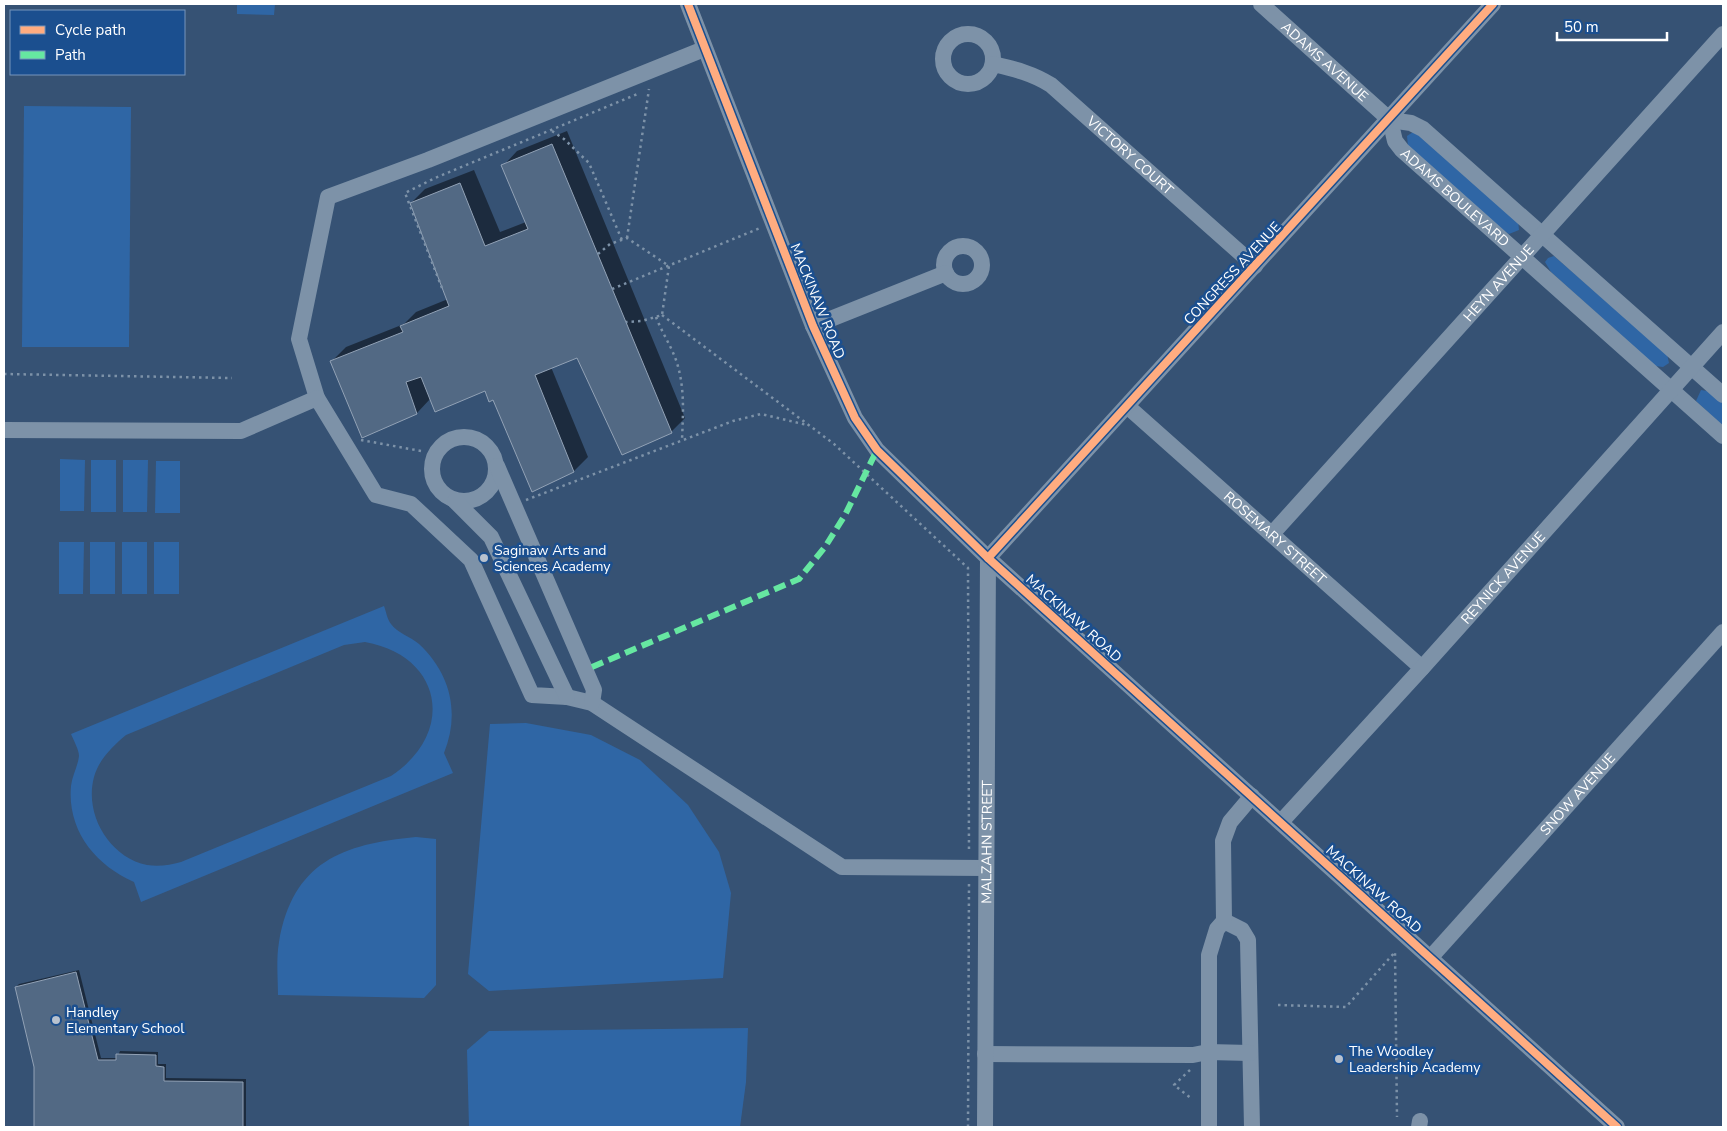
<svg xmlns="http://www.w3.org/2000/svg" width="1727" height="1131" viewBox="0 0 1727 1131" font-family="'Nunito Sans',sans-serif">
  <style>
    .green { fill: #2f66a5; fill-rule: evenodd }
    .shadow { fill: #0007 }
    .building { fill: #526984; stroke: #92a2b6 }
    .lines { fill: none; stroke-linecap: round; stroke-linejoin: round }
    .path { stroke: #7d92a8; stroke-width: 2.5; stroke-dasharray: 2.5 4; stroke-linecap: butt }
    .minor { stroke: #7d92a8; stroke-width: 16 }
    .quiet { stroke: #66e7a1; stroke-width: 6; stroke-dasharray: 12 6; stroke-linecap: butt }
    .cycleway-casing { stroke: #1b4f8f; stroke-width: 11 }
    .cycleway { stroke: #ffac80; stroke-width: 8 }
    .poi-dot { fill: #b9c2ce; stroke: #1b4f8f; stroke-width: 2 }
    .labels { text-anchor: middle; stroke-width: 5; stroke-linejoin: round; paint-order: stroke }
    .street-label { font-size: 14px; fill: #fff; stroke: #1b4f8f }
    .poi-label { font-size: 14px; fill: #fff; stroke: #1b4f8f; text-anchor: start }
  </style>
  <rect width="100%" height="100%" fill="#365274"/>
  <g class="green">
    <polygon points="237,4 275,4 274,15 237,14"/>
    <polygon points="24,106 131,107 129,347 22,347"/>
    <polygon points="1413,132 1420,134 1518,220 1519,230 1509,234 1501,229 1408,146 1407,136"/>
    <polygon points="1554,256 1667,354 1669,363 1663,367 1655,366 1551,272 1545,262 1548,258"/>
    <polygon points="1701,390 1707,391 1723,403 1723,426 1696,401"/>
    <polygon points="60,459 85,460 84,511 60,511"/>
    <rect x="91" y="460" width="25" height="52"/>
    <polygon points="123,460 148,460 147,512 123,512"/>
    <polygon points="156,461 180,461 180,513 155,513"/>
    <polygon points="59,542 84,542 83,594 59,594"/>
    <rect x="90" y="542" width="25" height="52"/>
    <rect x="122" y="542" width="25" height="52"/>
    <rect x="154" y="542" width="25" height="52"/>
    <path d="M 384,606 C 386,611 387,619 391,624 C 396,632 411,637 419,644 C 451,674 460,713 444,753 L 453,773 L 141,902 L 134,882 C 95,865 67,830 71,786 C 72,776 78,766 79,756 C 79,750 74,741 71,734 ZM 365,642 C 443,656 456,733 391,776 L 181,862 C 170,865 159,867 147,865 C 109,857 84,814 94,777 C 99,759 113,746 126,735 L 344,645 Z"/>
    <polygon points="526,723 591,735 640,760 688,805 719,852 731,893 723,978 489,991 468,974 490,724"/>
    <path d="M 416,837 L 436,839 L 436,985 L 424,998 L 278,995 C 278,978 276,959 279,942 C 293,862 342,844 416,837 Z"/>
    <polygon points="748,1028 746,1082 740,1127 469,1127 467,1050 489,1031"/>
  </g>
  <g class="shadow">
    <polygon points="567,131 685,418 671,432 577,356 551,367 588,457 574,471 493,398 486,389 431,398 417,413 363,436 332,361 346,347 404,324 416,312 448,299 411,203 425,189 474,170 500,232 526,222 503,166 517,151"/>
    <polygon points="79,970 101,1058 117,1058 120,1051 158,1052 158,1064 166,1064 166,1078 246,1079 246,1127 35,1127 36,1067 16,987 19,984"/>
  </g>
  <g class="building">
    <polygon points="552,144 672,433 622,455 577,358 535,375 574,472 532,492 493,400 489,402 485,391 435,412 421,377 406,382 417,414 362,438 330,361 403,332 400,326 449,306 410,203 460,183 485,246 528,229 501,165"/>
    <polygon points="76,972 98,1060 116,1060 116,1054 156,1055 156,1066 164,1067 164,1081 243,1082 243,1127 34,1127 34,1067 15,987"/>
  </g>
  <g class="lines">
    <g class="path">
      <polyline points="552,131 564,139 589,163 622,240"/>
      <polyline points="627,238 649,89"/>
      <polyline points="598,254 610,244 627,238 669,266 662,315 642,321 626,322"/>
      <polyline points="442,288 405,193 435,178 640,93"/>
      <polyline points="612,289 760,228"/>
      <polyline points="662,315 834,444 968,568 969,852"/>
      <path d="M 656,317 C 662,333 672,347 677,363 C 685,389 683,414 682,440"/>
      <polyline points="4,374 232,378"/>
      <polyline points="361,440 421,451"/>
      <polyline points="526,500 733,421 761,414 807,425"/>
      <polyline points="1278,1005 1346,1007 1395,952 1397,1117"/>
      <polyline points="1190,1070 1174,1085 1192,1099"/>
      <polyline points="968,1127 969,883"/>
    </g>
    <g class="minor">
      <polyline points="688,4 813,326 855,418 877,450 988,558 1617,1127"/>
      <path id="s1" d="M 1261,4 L 1390,120"/>
      <circle cx="968" cy="59" r="25"/>
      <path id="s2" d="M 993,64 C 1014,69 1032,73 1051,85 L 1255,266"/>
      <path id="s3" d="M 1390,120 L 1395,141 L 1402,150 L 1723,436"/>
      <polyline points="1390,120 1411,123 1423,129 1723,395"/>
      <circle cx="963" cy="265" r="19"/>
      <polyline points="813,326 946,273"/>
      <polyline points="317,398 299,339 328,197 428,160 704,49"/>
      <path id="s4" d="M 1127,406 L 1422,668"/>
      <polyline points="4,430 241,431 317,398 376,495 411,504 471,560 532,695 567,697 592,703 842,867 986,868"/>
      <circle cx="464" cy="469" r="32"/>
      <polyline points="497,466 594,690 592,703"/>
      <polyline points="455,501 491,537 567,697"/>
      <path id="s5" d="M 1272,534 L 1723,34"/>
      <polyline points="988,558 1493,4"/>
      <path id="s6" d="M 1281,822 L 1422,668 L 1723,332"/>
      <polyline points="1224,921 1242,930 1248,940 1252,1127"/>
      <path id="s7" d="M 1431,957 L 1723,632"/>
      <polyline points="985,1054 1193,1055 1208,1052 1250,1053"/>
      <path id="s8" d="M 985,1127 L 988,558"/>
      <polyline points="1209,1127 1209,955 1217,929 1224,921 1223,841 1230,822 1252,796"/>
      <polyline points="1419,1127 1420,1121"/>
    </g>
    <polyline class="quiet" points="592,667 799,579 825,547 845,515 877,450"/>
    <g class="cycleway-casing">
      <g id="cycleway">
        <polyline points="688,4 813,326 855,418 877,450 988,558 1617,1127"/>
        <polyline points="988,558 1493,4"/>
      </g>
    </g>
    <use href="#cycleway" class="cycleway"/>
  </g>
  <g class="poi-dot">
    <circle cx="484" cy="558" r="5"/>
    <circle cx="56" cy="1020" r="5"/>
    <circle cx="1339" cy="1059" r="5"/>
  </g>
  <g class="labels">
    <g class="street-label">
      <text dy="5" stroke="none"><textPath href="#s1" startOffset="86">ADAMS AVENUE</textPath></text>
      <text dy="5" stroke="none"><textPath href="#s2" startOffset="168">VICTORY COURT</textPath></text>
      <text dy="5" stroke="none"><textPath href="#s3" startOffset="104">ADAMS BOULEVARD</textPath></text>
      <text transform="translate(1232 273) rotate(-47)" y="5">CONGRESS AVENUE</text>
      <text dy="5" stroke="none"><textPath href="#s5" startOffset="338">HEYN AVENUE</textPath></text>
      <text transform="translate(818 301) rotate(68)" y="5">MACKINAW ROAD</text>
      <text dy="5" stroke="none"><textPath href="#s4" startOffset="198">ROSEMARY STREET</textPath></text>
      <text dy="5" stroke="none"><textPath href="#s6" startOffset="330">REYNICK AVENUE</textPath></text>
      <text transform="translate(1074 618) rotate(42)" y="5">MACKINAW ROAD</text>
      <text dy="5" stroke="none"><textPath href="#s7" startOffset="219">SNOW AVENUE</textPath></text>
      <text dy="5" stroke="none"><textPath href="#s8" startOffset="285">MALZAHN STREET</textPath></text>
      <text transform="translate(1374 889) rotate(42)" y="5">MACKINAW ROAD</text>
    </g>
    <g class="poi-label">
      <text x="494" y="555">Saginaw Arts and<tspan x="494" dy="16">Sciences Academy</tspan></text>
      <text x="66" y="1017">Handley<tspan x="66" dy="16">Elementary School</tspan></text>
      <text x="1349" y="1056">The Woodley<tspan x="1349" dy="16">Leadership Academy</tspan></text>
    </g>
  </g>
  <rect width="1727" height="1131" fill="none" stroke="#ffffff" stroke-width="10"/>
  <rect x="10" y="10" width="175" height="65" fill="#1b4f8f" stroke="#7695bc"/>
  <rect x="20" y="26" width="25" height="8" fill="#ffac80" stroke="#7695bc"/>
  <text x="55" y="35" font-size="15" fill="#ffffff">Cycle path</text>
  <rect x="20" y="51" width="25" height="8" fill="#66e7a1" stroke="#7695bc"/>
  <text x="55" y="60" font-size="15" fill="#ffffff">Path</text>
  <path d="M1557 32v8h110v-8" fill="none" stroke="#ffffff" stroke-width="2.5"/>
  <text x="1564" y="32" font-size="15" fill="#ffffff" stroke="#1b4f8f" stroke-width="4" paint-order="stroke">50 m</text>
</svg>
